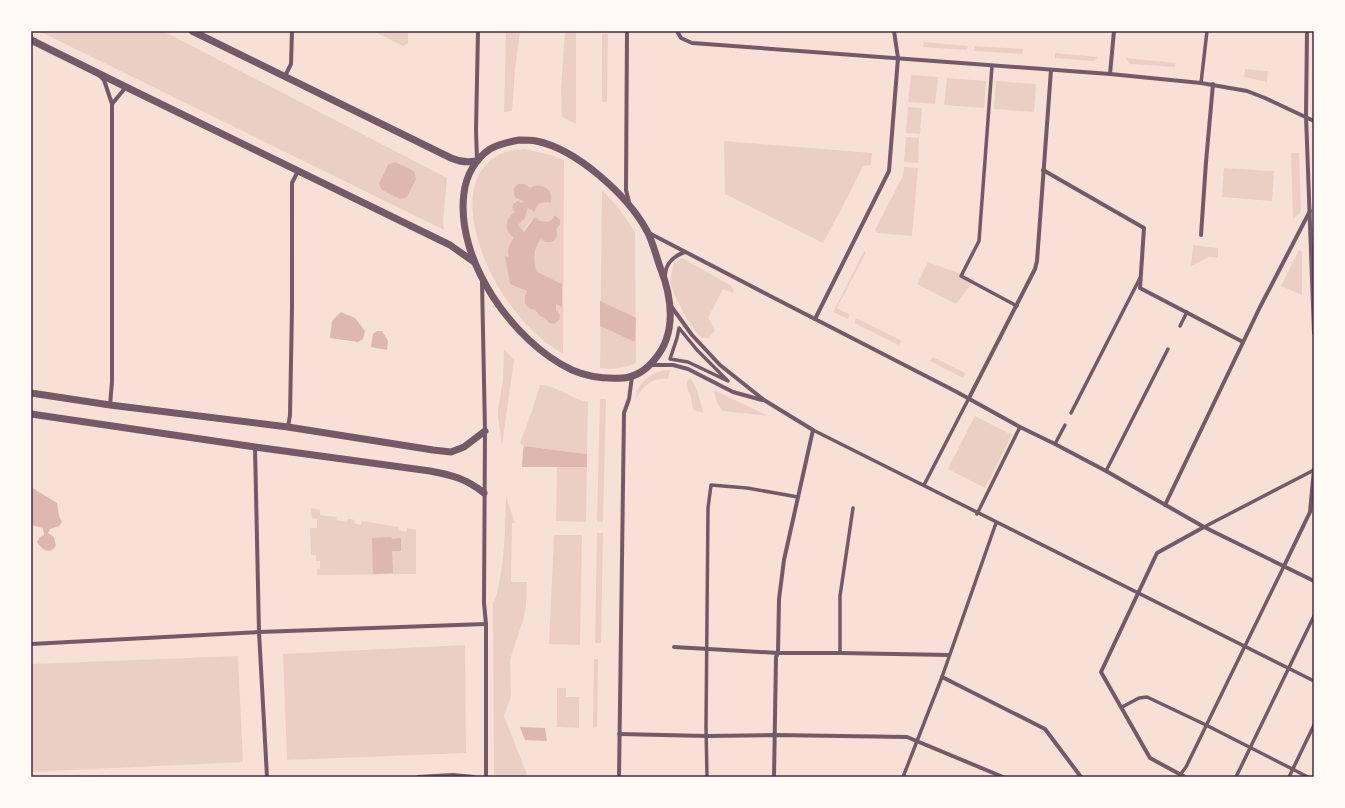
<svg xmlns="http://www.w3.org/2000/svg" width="1345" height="808" viewBox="0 0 1345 808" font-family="Lato,sans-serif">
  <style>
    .green { fill: #ebcfc5; fill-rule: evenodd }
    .water { fill: #dcb8b0 }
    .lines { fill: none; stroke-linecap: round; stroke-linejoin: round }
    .pedestrian { stroke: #755966; stroke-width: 3.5 }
    .minor { stroke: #755966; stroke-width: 4 }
    .tertiary { stroke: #755966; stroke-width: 7 }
    .neatline { fill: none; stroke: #4a2c40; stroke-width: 1.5 }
  </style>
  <rect width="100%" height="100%" fill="#f7e1d7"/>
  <g class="green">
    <polygon points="39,31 163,31 447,178 443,221 444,230"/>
    <polygon points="373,31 408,31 408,43 403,46"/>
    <polygon points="506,31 520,31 515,70 512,111 504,112"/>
    <polygon points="565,31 576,31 576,124 562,117 561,89"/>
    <polygon points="602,34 608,34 607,102 602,102"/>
    <polygon points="924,42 968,46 967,50 923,47"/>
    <polygon points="975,46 1023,49 1022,54 974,51"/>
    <polygon points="1055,53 1098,57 1094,61 1055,58"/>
    <polygon points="1126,58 1176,63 1175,67 1130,64"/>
    <polygon points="1245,69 1268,71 1267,82 1244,77"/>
    <polygon points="911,75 938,77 935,104 908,102"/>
    <polygon points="947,78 986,81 984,108 944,105"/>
    <polygon points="996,81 1036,84 1034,112 994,109"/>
    <polygon points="908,107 922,108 920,134 906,133"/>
    <polygon points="906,137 919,138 918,163 904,162"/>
    <polygon points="724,141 872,153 871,165 863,166 847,198 823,243 725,194"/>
    <path d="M 524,149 L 551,155 L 564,160 L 563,354 C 540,341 521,320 506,299 C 481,263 448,182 500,154 C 507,150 517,150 524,149 ZM 530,189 L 551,203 C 544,200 538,202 535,209 L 528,208 L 525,218 L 518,225 L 524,232 C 527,226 530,219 536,218 C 543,224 551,223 555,215 L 560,225 C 556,231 548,233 542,238 C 532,246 533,261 537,272 L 508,257 L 509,256 L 508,252 L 514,238 C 503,230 506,219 516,212 L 512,209 L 514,202 L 517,201 L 523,204 L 524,200 L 514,196 L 513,191 ZM 527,292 L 562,307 L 555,304 L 555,310 L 551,324 L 547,322 L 546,318 L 535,310 L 524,299 Z"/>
    <polygon points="1291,153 1299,153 1301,209 1300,213 1293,219"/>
    <polygon points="904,167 918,168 912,236 877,233 875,230 903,176"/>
    <polygon points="1224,168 1274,171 1272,201 1222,197"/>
    <path d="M 602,190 L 618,207 L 635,232 L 636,363 C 625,368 612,370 600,368 Z"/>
    <polygon points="1193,245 1218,248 1218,258 1209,257 1191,266"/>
    <polygon points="1299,250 1302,252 1302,295 1281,286"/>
    <polygon points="864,251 866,252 837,308 850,315 848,319 833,312"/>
    <path d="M 682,258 L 730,285 L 734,290 L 733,293 L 723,289 L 708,318 L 715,330 L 709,338 L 702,338 C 694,333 672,294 671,284 C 670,278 673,269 674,263 Z"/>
    <polygon points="928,262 975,279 956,304 917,284"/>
    <polygon points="856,318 902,341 899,345 854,323"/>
    <polygon points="504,349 514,360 502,445 498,417 498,409 503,380"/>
    <polygon points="933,357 965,373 963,378 930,361"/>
    <path d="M 670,370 L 668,379 C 653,377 642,386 636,399 C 636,382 654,370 670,370 Z"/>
    <path d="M 689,378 C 697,384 700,403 704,413 L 693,410 L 691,397 L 686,385 Z"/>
    <path d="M 540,385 C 556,385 571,399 588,402 L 587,454 L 524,446 L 520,443 L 532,411 Z"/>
    <polygon points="714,390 768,416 723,411 717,403"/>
    <polygon points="600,399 606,399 603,522 597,522"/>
    <polygon points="975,416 1012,435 985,488 948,469"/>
    <polygon points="557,467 587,467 586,522 556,521"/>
    <path d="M 506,496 L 515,523 L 512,523 L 511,582 L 527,582 L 526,606 L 523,620 L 510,660 L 511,696 L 504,716 L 528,777 L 494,777 L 493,602 L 495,600 C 505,566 505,531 506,496 Z"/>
    <polygon points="311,508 320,510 320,515 337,517 336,520 347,522 348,519 355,520 354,523 361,525 362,521 399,527 398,530 406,532 407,528 416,530 416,574 317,575 317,569 320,569 320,561 316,561 316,555 311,555 310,528 317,528 317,519 312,518"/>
    <polygon points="597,533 603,533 601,643 595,643"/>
    <polygon points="554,535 582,535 580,645 549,644"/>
    <polygon points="465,645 466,753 287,760 283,654"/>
    <polygon points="238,656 243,762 31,772 31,664"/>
    <polygon points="594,659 598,659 597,727 593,728"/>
    <polygon points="557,688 566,688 566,697 579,697 579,728 557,727"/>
  </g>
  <g class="water">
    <polygon points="395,162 414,171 416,179 407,197 400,199 382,190 379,184 388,165"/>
    <path d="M 518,184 L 524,184 L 530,188 C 542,181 554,190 551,203 C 543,200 536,203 535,212 L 528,208 L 525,218 L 518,225 L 524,232 L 534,218 L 537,218 C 543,224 551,223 555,215 L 560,220 L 560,225 L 556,229 C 560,241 549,246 541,239 C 533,249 533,261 537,272 L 562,284 L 562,307 L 556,304 L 556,310 L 560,315 L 559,320 L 554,324 L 549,323 L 545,318 L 540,316 L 535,310 C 525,309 522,300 527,291 L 510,284 L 505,256 L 508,257 L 509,256 C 506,250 510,243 514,238 C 503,230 505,219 515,212 L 512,209 L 513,204 L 517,201 L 522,203 L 523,201 L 516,198 C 512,193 513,188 518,184 Z"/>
    <polygon points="600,301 636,318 635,342 600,326"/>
    <polygon points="341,312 355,318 365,331 363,339 358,342 330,338 332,321"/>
    <polygon points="377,331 382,331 388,341 387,350 371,347 373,334"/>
    <polygon points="524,446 587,454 587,467 522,467 523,451"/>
    <path d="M 31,487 L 57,503 L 59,516 L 62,522 L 59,526 L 50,529 L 48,533 L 54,537 L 56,546 C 49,555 42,550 37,542 L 40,537 L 44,535 L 43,528 L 31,525 Z"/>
    <polygon points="391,537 392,539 401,538 401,551 392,551 393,573 373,574 372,538"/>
    <polygon points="520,727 545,728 547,741 525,740"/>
  </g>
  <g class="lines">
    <g class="pedestrian">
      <polyline points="992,66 979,241 961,276 1017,306"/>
      <polyline points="1201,83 1207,31"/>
      <polyline points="1180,326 1187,312"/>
      <polygon points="679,328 697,350 728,381 688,362 670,359 677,338"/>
      <polyline points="1071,413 1140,278"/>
      <polyline points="813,430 1314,681"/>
      <polyline points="1055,444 1065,425"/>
      <polyline points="1106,471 1168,349"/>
      <polyline points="924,485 969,398"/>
      <polyline points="977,514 1020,427"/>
      <polyline points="1204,527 1314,470"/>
      <polyline points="840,653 840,596 853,508"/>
      <polyline points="1122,707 1139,698 1147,697 1206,725 1308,777"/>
      <polyline points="1180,775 1186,767 1284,566"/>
      <polyline points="707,777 706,727 708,508 711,485 747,488 798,497"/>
      <polyline points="903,777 942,677 996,523"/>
      <polyline points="1236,777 1314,616"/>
      <polyline points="1289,777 1314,725"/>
    </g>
    <g class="minor">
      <polyline points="627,31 626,190 629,202"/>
      <polyline points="677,31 681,38 692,43 1110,74 1201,83 1247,91 1265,98 1314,121"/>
      <polyline points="1307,31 1306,116 1314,333"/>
      <polyline points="1110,74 1114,31"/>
      <polyline points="100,76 104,80 112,104 112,382 110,405"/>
      <polyline points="285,76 291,64 292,31"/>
      <polyline points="112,104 126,87"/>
      <polyline points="477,160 476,130 478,31"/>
      <polyline points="1043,170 1144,228 1140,288 1243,342"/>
      <polyline points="649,233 778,300 955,391 1020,427 1055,444 1106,471 1204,527 1314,581"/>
      <polyline points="1201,235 1206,162 1213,84"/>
      <path d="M 665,275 C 666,262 674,256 685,252"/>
      <polyline points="482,281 485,431 484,603 486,624 486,777"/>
      <polyline points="671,306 692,335 720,365 764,400 813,430 784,560 779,599 778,653 776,657 774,777"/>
      <polyline points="815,319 889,171 898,58 894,31"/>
      <polyline points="650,365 673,365 688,369 733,392 762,400"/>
      <polyline points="969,398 1035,269 1037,261 1051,70"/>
      <polyline points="288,427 290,415 292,308 292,183 298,171"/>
      <polyline points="255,447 259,632 267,777"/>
      <polyline points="1165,505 1260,307 1310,211"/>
      <polyline points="1284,566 1310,512 1314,469"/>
      <polyline points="31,644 259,632 486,624"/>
      <polyline points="674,647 778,653 840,653 949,655"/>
      <polyline points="942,677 1045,729 1081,777"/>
      <polyline points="619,734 707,736 775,735 907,737 1003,777"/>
      <polyline points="418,777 453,775 474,777"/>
      <polyline points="619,777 624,413 629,399 632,377"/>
      <polyline points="1185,777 1150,758 1101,672 1157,553 1204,527"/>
    </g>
    <g class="tertiary">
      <path d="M 192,31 L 451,158 C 460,162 467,163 476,161"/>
      <polyline points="31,40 126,87 450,245 474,262"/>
      <path d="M 519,140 C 525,140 531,140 536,141 C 577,149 628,196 647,231 C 653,242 656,256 660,267 C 672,297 677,333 655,359 C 647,369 636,377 623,378 C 607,379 588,377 572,370 C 513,342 455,260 464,193 C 466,176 475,159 490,149 C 499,144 508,142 519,140 Z"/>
      <polyline points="31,393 110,405 288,427 433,450 451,452 464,447 485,431"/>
      <path d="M 31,414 L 255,447 L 430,471 C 452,475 467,479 484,493"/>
    </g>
  </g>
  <rect width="1345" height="808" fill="none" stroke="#fffaf5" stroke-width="64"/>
  <rect x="32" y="32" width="1281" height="744" class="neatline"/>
</svg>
